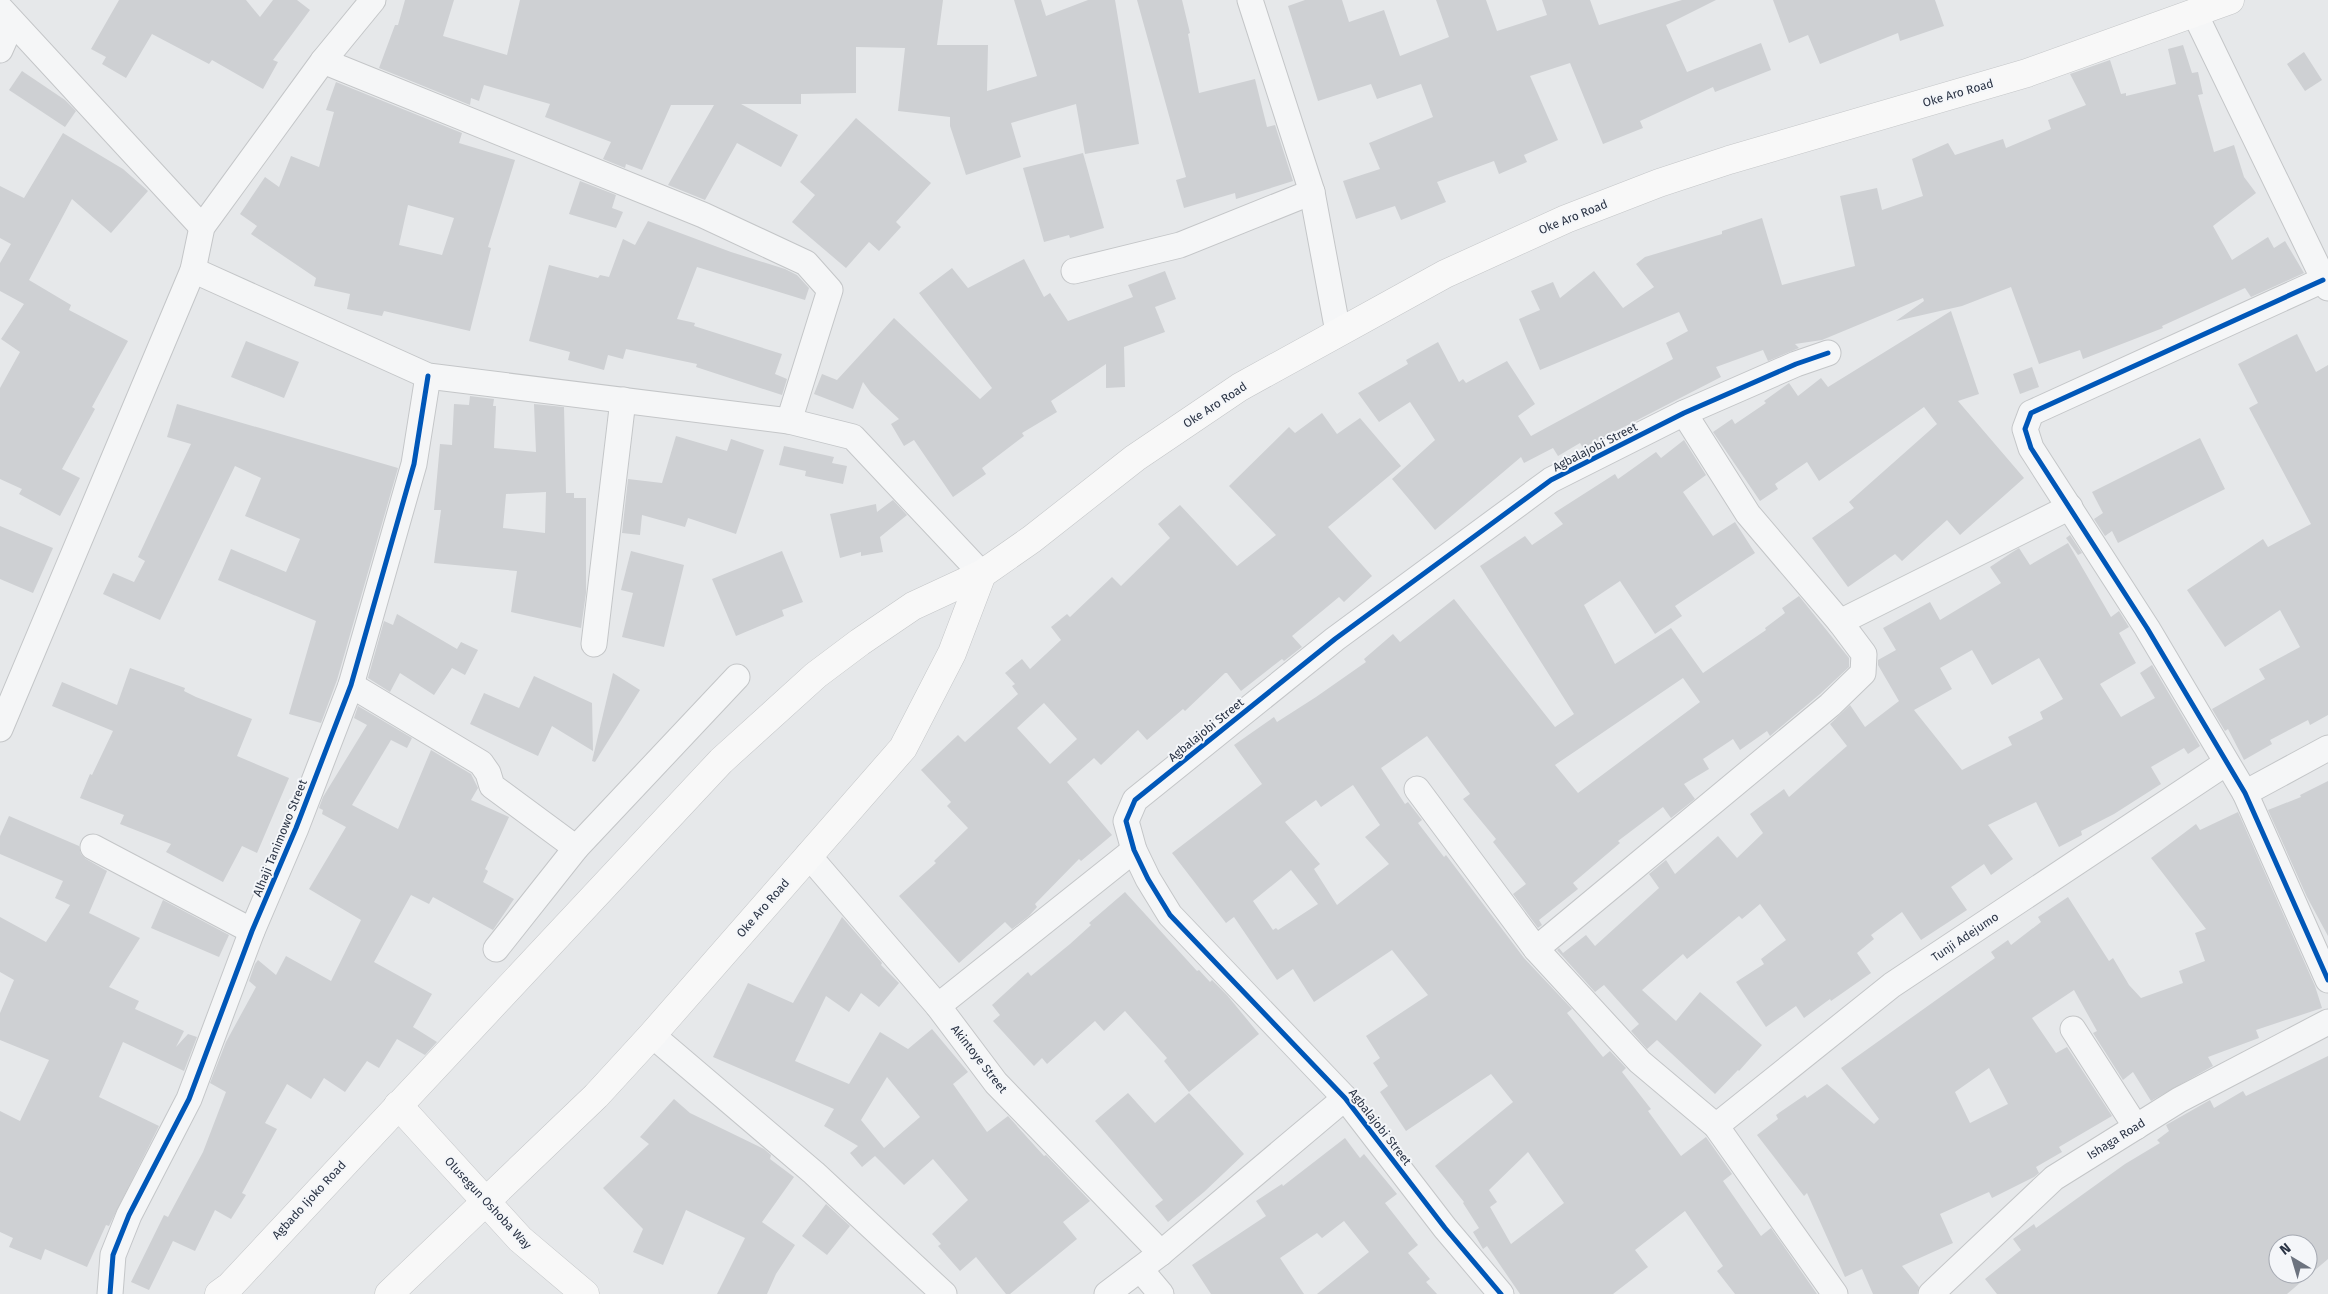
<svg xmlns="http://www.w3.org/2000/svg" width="2328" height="1294" viewBox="0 0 2328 1294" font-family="'Fira Sans',sans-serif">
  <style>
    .building { fill: #ced0d3; fill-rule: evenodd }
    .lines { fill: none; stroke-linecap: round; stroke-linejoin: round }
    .minor-casing { stroke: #c4c6c8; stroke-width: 27 }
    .secondary-casing { stroke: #c4c6c8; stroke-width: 29 }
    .minor { stroke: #f5f6f7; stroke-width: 25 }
    .secondary { stroke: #f8f8f8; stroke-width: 28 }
    .cycleway-casing { stroke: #f4f6f9; stroke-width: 8 }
    .cycleway { stroke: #0057b8; stroke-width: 5 }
    .labels { text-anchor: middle; stroke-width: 4; stroke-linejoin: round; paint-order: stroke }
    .street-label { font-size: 12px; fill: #2b3445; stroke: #f4f6f9 }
  </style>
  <rect width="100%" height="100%" fill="#e6e8ea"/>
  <g class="building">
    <polygon points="119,0 246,0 260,17 273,0 297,0 310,10 273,60 278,62 263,89 212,60 209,64 152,34 126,78 102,64 106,57 91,49"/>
    <polygon points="405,0 454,0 443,36 507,55 520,0 943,0 937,45 988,45 987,91 1037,76 1014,0 1041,0 1046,16 1088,0 1115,0 1139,144 1085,154 1076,104 1011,123 1021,157 966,175 950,126 950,117 898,111 905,48 856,47 856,93 801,94 801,104 741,104 798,135 781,167 737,143 705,200 668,185 714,105 671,105 642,170 626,164 625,168 603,159 611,142 545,117 550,104 484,85 479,101 471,98 470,105 379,68 395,25 398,25"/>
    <polygon points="1137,0 1182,0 1190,33 1188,34 1199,93 1255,79 1267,127 1275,125 1293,181 1236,199 1235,193 1184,208 1176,180 1186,177"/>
    <polygon points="1305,0 1342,0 1349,22 1384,10 1400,56 1449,37 1436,0 1486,0 1497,31 1547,15 1542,0 1590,0 1599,25 1682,0 1716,0 1666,25 1687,72 1761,43 1771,70 1715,92 1713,87 1640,121 1643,128 1603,144 1570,63 1530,76 1558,140 1524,155 1527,162 1499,174 1494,161 1437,182 1446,202 1401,220 1395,206 1356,219 1343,181 1380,169 1369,143 1433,117 1421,84 1377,99 1371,84 1318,101 1288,6"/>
    <polygon points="1773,0 1935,0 1944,26 1900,41 1898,33 1820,64 1808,35 1789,43"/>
    <polygon points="2183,45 2192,73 2198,72 2203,94 2198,95 2214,152 2234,145 2244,177 2256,193 2213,226 2232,260 2268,237 2274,248 2285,241 2304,273 2251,297 2245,288 2162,326 2163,328 2083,359 2080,350 2039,364 2011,287 1962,306 1896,321 1924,301 1923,298 1822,340 1795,344 1799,348 1768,361 1763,350 1716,367 1721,377 1583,448 1580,443 1558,456 1553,448 1524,463 1521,457 1435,530 1392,479 1435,440 1410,402 1379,422 1358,393 1408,364 1406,360 1438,342 1459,382 1463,379 1466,383 1507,361 1535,404 1518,416 1531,436 1673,359 1666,343 1688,331 1679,312 1540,370 1519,319 1540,310 1531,291 1553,282 1560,298 1594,271 1623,308 1654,287 1636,264 1645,257 1722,234 1722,231 1762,218 1782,285 1855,266 1840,196 1877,188 1882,210 1923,196 1912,159 1948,143 1955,155 2003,139 2006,148 2051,129 2048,120 2086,105 2070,74 2110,60 2121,94 2126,93 2126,96 2176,84 2168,49"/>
    <polygon points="2304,52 2322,80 2305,91 2287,64"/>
    <polygon points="22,71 65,100 76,111 65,127 9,90"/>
    <path d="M 336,82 L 462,133 L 459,143 L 515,160 L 488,247 L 491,248 L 470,331 L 384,311 L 382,316 L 347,309 L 350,294 L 314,286 L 316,278 L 251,234 L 257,226 L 240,214 L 265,177 L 279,187 L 291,156 L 319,167 L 334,112 L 326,110 ZM 408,205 L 454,218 L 442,255 L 399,245 Z"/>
    <polygon points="856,118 931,183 896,222 901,227 879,251 869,242 846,268 792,222 815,195 800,182"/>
    <polygon points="63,133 123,169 148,191 111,233 72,199 29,280 71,305 69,310 128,341 92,407 95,409 62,469 80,478 60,516 19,494 22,489 0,479 0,388 20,352 1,339 24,304 0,291 0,263 11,244 0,238 0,186 24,198"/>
    <polygon points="1083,153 1104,228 1070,238 1069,235 1044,242 1023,168"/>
    <polygon points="580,181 616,195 612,208 623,212 616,228 569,214"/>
    <polygon points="648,221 731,252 785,269 797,275 809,288 805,300 697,267 677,319 695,323 694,326 782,354 775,374 787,379 782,395 696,367 697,364 626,349 623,359 608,355 604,370 568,360 570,352 529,341 549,265 598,278 600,275 609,277 623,239 635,245"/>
    <polygon points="1024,259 1044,297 1050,293 1068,321 1133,297 1128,285 1165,271 1176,299 1155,307 1165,332 1124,347 1125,387 1106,388 1106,364 1051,401 1057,412 1022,433 1024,436 982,468 986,474 953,497 914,440 904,446 891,424 899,419 871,393 863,382 853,409 814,394 822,374 837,380 894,318 980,399 992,388 919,293 952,268 968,288"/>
    <polygon points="1951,311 1979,394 1958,401 2024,478 1960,535 1947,520 1902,561 1895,554 1848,587 1812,538 1854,508 1849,502 1937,424 1924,407 1819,481 1807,462 1775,484 1778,489 1760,501 1713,432 1732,419 1735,424 1766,403 1764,401 1789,383 1798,396 1821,378 1828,387"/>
    <polygon points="2297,334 2316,372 2328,365 2328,715 2310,725 2308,720 2270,740 2272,744 2244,760 2228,729 2225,731 2212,709 2265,679 2259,669 2300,647 2280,610 2225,647 2187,590 2263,539 2268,547 2311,524 2249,408 2258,403 2238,364"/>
    <polygon points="246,341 299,362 284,398 231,377"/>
    <polygon points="2032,367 2039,387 2020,394 2013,374"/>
    <path d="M 470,396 L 494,399 L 493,406 L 496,406 L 494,448 L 536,452 L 534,404 L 564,407 L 566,493 L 574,493 L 574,498 L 586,498 L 586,593 L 581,628 L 511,612 L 517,571 L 434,563 L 441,510 L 434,510 L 440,444 L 452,445 L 454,404 L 469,405 ZM 546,492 L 545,533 L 503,528 L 506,494 Z"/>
    <polygon points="177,404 398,468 337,680 321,723 289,714 316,621 218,580 231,549 286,572 300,539 245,516 261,478 235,466 160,620 103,594 113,573 134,582 145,561 138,557 191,444 167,437"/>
    <path d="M 1322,413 L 1337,434 L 1360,418 L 1401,466 L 1328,527 L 1372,576 L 1344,602 L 1339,597 L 1292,636 L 1302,647 L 1284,661 L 1282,659 L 1241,691 L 1227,673 L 1225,673 L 1185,711 L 1183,709 L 1147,740 L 1138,730 L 1101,765 L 1094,758 L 1067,782 L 1112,835 L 1081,861 L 1079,859 L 1035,904 L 1037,907 L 1029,916 L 1012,929 L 1005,922 L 959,963 L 899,896 L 936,863 L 934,861 L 968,828 L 947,806 L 951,802 L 921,770 L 958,735 L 965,742 L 1018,694 L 1012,686 L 1015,684 L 1005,673 L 1022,659 L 1030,669 L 1061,640 L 1051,627 L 1067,614 L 1070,617 L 1112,577 L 1121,586 L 1170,538 L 1158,524 L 1180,505 L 1237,566 L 1276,535 L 1229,486 L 1289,427 L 1295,433 ZM 1044,703 L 1077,739 L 1050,764 L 1017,728 Z"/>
    <polygon points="676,436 727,451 731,439 764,450 736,534 688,518 685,527 642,515 640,535 622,533 628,479 662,483"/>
    <polygon points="2200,438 2225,489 2118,543 2112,531 2105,536 2094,519 2103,513 2092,492"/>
    <path d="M 1684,440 L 1706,475 L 1683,492 L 1713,536 L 1735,522 L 1755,553 L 1675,606 L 1682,616 L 1655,634 L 1620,581 L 1584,605 L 1615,664 L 1671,628 L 1703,673 L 1766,630 L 1765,628 L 1785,613 L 1782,608 L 1799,596 L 1849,658 L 1849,667 L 1820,694 L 1770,736 L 1767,731 L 1740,750 L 1733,739 L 1703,759 L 1709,769 L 1684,784 L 1695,799 L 1671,818 L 1663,807 L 1618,841 L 1620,843 L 1573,883 L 1578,889 L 1539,920 L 1542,925 L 1538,928 L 1513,894 L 1526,884 L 1493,842 L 1496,839 L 1463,799 L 1470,794 L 1427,736 L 1381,768 L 1405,804 L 1408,802 L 1422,820 L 1418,823 L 1444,857 L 1446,855 L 1524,958 L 1572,1009 L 1567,1013 L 1603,1057 L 1610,1051 L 1626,1068 L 1622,1072 L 1651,1109 L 1648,1111 L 1681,1156 L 1706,1137 L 1732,1174 L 1723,1181 L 1761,1236 L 1771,1228 L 1817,1294 L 1735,1294 L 1717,1271 L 1723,1266 L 1685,1211 L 1635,1250 L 1648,1267 L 1613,1294 L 1520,1294 L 1487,1246 L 1483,1249 L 1473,1232 L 1479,1228 L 1463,1203 L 1464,1202 L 1435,1166 L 1513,1102 L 1491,1074 L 1406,1131 L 1380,1092 L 1388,1086 L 1373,1063 L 1380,1058 L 1366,1036 L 1428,995 L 1392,950 L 1314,1002 L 1293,969 L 1277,980 L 1234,917 L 1226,923 L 1172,853 L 1262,784 L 1234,745 L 1274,717 L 1277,722 L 1316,697 L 1366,662 L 1364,659 L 1393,634 L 1400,642 L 1454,599 L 1555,727 L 1574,714 L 1480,566 L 1525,536 L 1532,545 L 1563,524 L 1554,513 L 1615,474 L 1618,479 L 1656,452 L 1661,458 ZM 1683,678 L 1700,702 L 1578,793 L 1555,765 ZM 1353,785 L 1380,825 L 1365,837 L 1389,864 L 1337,905 L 1314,869 L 1320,864 L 1285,822 L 1316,800 L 1321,807 ZM 1291,870 L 1318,904 L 1278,930 L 1276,928 L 1273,930 L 1253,901 ZM 1528,1152 L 1564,1203 L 1511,1244 L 1490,1207 L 1497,1202 L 1489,1190 Z"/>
    <polygon points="784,446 834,457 832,463 847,466 843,484 805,476 806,471 779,465"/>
    <polygon points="893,500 907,515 880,537 883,552 861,556 861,552 840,558 830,514 876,504 877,512"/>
    <polygon points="0,526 53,548 33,593 0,579"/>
    <polygon points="2070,535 2082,553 2078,555 2066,538"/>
    <path d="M 2068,543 L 2111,617 L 2119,611 L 2129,627 L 2119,633 L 2136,663 L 2100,684 L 2121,717 L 2155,698 L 2140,673 L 2152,665 L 2200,746 L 2188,754 L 2184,748 L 2151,767 L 2161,784 L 2114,814 L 2081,831 L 2082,835 L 2059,847 L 2036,802 L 1988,825 L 2013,859 L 1991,875 L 1984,864 L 1951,887 L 1967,910 L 1921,940 L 1902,912 L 1871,935 L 1874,939 L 1857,953 L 1871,973 L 1831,1001 L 1830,999 L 1804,1018 L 1796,1006 L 1766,1027 L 1736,982 L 1764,964 L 1761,959 L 1786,940 L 1760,904 L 1742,919 L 1739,916 L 1687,959 L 1683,954 L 1642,990 L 1676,1021 L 1700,992 L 1762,1045 L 1739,1071 L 1738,1070 L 1715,1094 L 1657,1040 L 1647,1049 L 1631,1031 L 1639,1024 L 1604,985 L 1595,992 L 1557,950 L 1559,948 L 1563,953 L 1586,935 L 1595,946 L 1659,888 L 1649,874 L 1666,860 L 1675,874 L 1718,836 L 1737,858 L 1763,833 L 1750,814 L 1784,789 L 1789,797 L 1847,746 L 1830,724 L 1850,705 L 1865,727 L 1899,701 L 1878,665 L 1878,660 L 1896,650 L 1883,628 L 1930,602 L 1940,620 L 1998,585 L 2001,583 L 1990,567 L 2011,553 L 2019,548 L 2030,565 ZM 1972,650 L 1992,685 L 2039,658 L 2063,699 L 2040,712 L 2043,719 L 2008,737 L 2012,745 L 1962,770 L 1914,710 L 1952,689 L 1940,668 Z"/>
    <polygon points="631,551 684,565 664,647 622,637 633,593 621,590"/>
    <polygon points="782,551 803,602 782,610 784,616 736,636 712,579"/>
    <polygon points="397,614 457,649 461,642 478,650 465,675 452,668 434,695 400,673 390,692 368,678 384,621 393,625"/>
    <polygon points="130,668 185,688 184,691 196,697 252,719 237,756 289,778 257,853 242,846 223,882 166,852 171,844 120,824 124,815 80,798 90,774 92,775 113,731 52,706 62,682 117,705"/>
    <polygon points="613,673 640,690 595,762 592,761"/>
    <polygon points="534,676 592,703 593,751 552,726 538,756 470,724 484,693 519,708"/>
    <polygon points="358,706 412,738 407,748 391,740 352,805 398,829 431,750 471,774 478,788 471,800 509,817 485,869 488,871 483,882 514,899 493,930 433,897 429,904 411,895 374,962 432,994 413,1027 437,1042 425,1055 397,1039 379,1068 367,1061 345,1092 324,1078 311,1099 287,1084 265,1123 277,1129 242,1193 246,1195 231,1219 215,1210 195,1251 173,1241 149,1290 131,1282 164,1215 168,1217 203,1152 226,1092 210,1083 226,1042 256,987 249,981 255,964 258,960 276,975 286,956 331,981 361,920 309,889 346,827 322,814 323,810 319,808 323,797 367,725 354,718"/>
    <polygon points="2328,781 2328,936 2307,897 2268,810 2301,797 2300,795"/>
    <path d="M 2238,812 L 2315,986 L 2322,1008 L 2256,1030 L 2259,1038 L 2208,1057 L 2213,1066 L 2151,1101 L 2133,1072 L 2123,1080 L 2093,1033 L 2097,1031 L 2074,990 L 2032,1018 L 2056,1053 L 2067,1047 L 2112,1116 L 2059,1147 L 2062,1152 L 2036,1167 L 2039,1173 L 2034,1177 L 1992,1198 L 1989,1192 L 1940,1214 L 1953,1243 L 1902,1266 L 1919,1287 L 1917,1294 L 1873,1294 L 1862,1269 L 1845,1277 L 1807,1193 L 1804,1196 L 1757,1135 L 1778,1119 L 1776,1115 L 1805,1095 L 1807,1098 L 1827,1084 L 1874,1124 L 1879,1119 L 1841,1068 L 1995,958 L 1991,952 L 2008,940 L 2011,945 L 2041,922 L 2038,917 L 2068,897 L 2109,961 L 2113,958 L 2129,985 L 2141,998 L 2183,983 L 2179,971 L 2205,961 L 2195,933 L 2206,929 L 2151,858 L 2196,824 L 2200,830 ZM 1989,1068 L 2008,1104 L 1970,1123 L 1955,1092 Z"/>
    <polygon points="9,816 79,846 81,854 86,859 107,871 89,913 140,938 109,987 139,1001 135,1009 184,1031 176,1047 188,1034 197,1037 184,1071 123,1042 99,1097 159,1126 109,1226 106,1225 87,1267 45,1249 41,1260 9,1247 13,1238 0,1232 0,1111 20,1121 49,1060 0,1040 0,1013 14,980 0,972 0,917 46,942 70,905 55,898 63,881 0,854 0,836"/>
    <polygon points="1125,892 1197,971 1199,970 1210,982 1212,980 1227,995 1259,1034 1189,1092 1164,1061 1167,1058 1125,1011 1104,1031 1095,1021 1047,1064 1042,1058 1034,1066 993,1021 1000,1015 992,1005 1028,972 1031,976 1070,944 1091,925 1089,923"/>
    <polygon points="163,900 229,935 219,957 151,928"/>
    <path d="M 842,917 L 882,963 L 881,965 L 899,983 L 879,1007 L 861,993 L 849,1012 L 826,996 L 795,1061 L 849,1084 L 880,1032 L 908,1049 L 932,1029 L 968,1072 L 953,1084 L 987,1132 L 1008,1116 L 1044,1156 L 1046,1155 L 1090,1201 L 1063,1222 L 1077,1239 L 1010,1294 L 1006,1294 L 976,1257 L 960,1271 L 938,1246 L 941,1244 L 932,1234 L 968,1200 L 933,1159 L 904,1185 L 875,1156 L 862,1167 L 850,1153 L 858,1146 L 824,1126 L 834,1109 L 713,1057 L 748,983 L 793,1003 ZM 887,1077 L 920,1117 L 884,1148 L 861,1120 Z"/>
    <path d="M 2328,1056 L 2328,1259 L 2287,1294 L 1997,1294 L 1985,1279 L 2021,1250 L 2013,1239 L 2034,1224 L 2036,1228 L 2125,1164 L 2160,1143 L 2157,1140 L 2169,1131 L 2166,1125 L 2210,1100 L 2214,1108 L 2243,1091 L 2246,1096 ZM 2278,1244 L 2308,1244 L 2308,1274 L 2278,1274 Z"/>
    <polygon points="1128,1093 1155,1123 1189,1093 1244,1154 1204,1192 1168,1222 1155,1206 1163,1200 1095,1121"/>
    <polygon points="674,1099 690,1113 764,1149 771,1155 770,1159 794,1177 762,1222 795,1245 776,1274 767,1294 717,1294 745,1238 686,1210 663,1265 633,1252 643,1229 603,1188 649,1144 640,1137"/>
    <polygon points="1345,1138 1360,1158 1364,1154 1397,1194 1385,1203 1418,1245 1408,1253 1430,1279 1426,1282 1437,1294 1317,1294 1369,1252 1344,1221 1322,1238 1317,1233 1280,1258 1304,1294 1211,1294 1192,1265 1266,1216 1256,1201 1282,1184 1283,1186"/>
    <polygon points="826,1204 850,1226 827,1255 802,1236"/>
  </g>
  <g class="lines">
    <g class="minor-casing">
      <g id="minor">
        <polyline points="1250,0 1312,192 1338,332"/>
        <polyline points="0,8 202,227"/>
        <polyline points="2194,12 2328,288"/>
        <polyline points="0,50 12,23"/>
        <polyline points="323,61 703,215 806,263 830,290 789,421"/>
        <polyline points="193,270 428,376 789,421 853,437 982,574"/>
        <polyline points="1074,271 1180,245 1312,192"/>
        <polyline points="2323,280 2031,413 2025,429 2031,448 2147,628 2245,793 2328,980"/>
        <polyline points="1840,622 2070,507"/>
        <polyline points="594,644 623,400"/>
        <polyline points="351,685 481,763 488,773 492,786 576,848 496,949"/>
        <polyline points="0,729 193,270 202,227 323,61 373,0"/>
        <polyline points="1417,789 1536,949 1640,1062 1716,1126 1835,1294"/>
        <polyline points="2245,793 2328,748"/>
        <polyline points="93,847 252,931"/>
        <polyline points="576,848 737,677"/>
        <polyline points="808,855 938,1006 996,1083 1161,1253"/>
        <polyline points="1536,949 1830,705 1863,673 1864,654 1840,622 1748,514 1684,413"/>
        <polyline points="938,1006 1134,850"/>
        <polyline points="2073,1029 2136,1127"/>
        <polyline points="652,1035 814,1173 944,1294"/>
        <polyline points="1716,1126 1892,985 2226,763"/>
        <polyline points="1140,1269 1161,1294"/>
        <polyline points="110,1294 113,1255 129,1215 189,1099 252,931 296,828 351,685 414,464 428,376"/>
        <polyline points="1107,1294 1161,1253 1345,1098"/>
        <polyline points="1501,1294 1445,1228 1345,1098 1170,915 1148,879 1134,850 1126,821 1135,800 1335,639 1551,480 1684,413 1796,364 1828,353"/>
        <polyline points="1931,1294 2054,1178 2179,1100 2328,1022"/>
      </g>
    </g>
    <g class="secondary-casing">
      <g id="secondary">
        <polyline points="398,1105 520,1239 585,1294"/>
        <polyline points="219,1294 230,1286 721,761 816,675 860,642 913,606 982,574 1032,539 1135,458 1240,387 1445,274 1566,219 1659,183 1729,160 2027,73 2230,0"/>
        <polyline points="389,1294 596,1096 652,1035 903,748 952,653 982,574"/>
      </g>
    </g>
    <use href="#minor" class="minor"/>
    <use href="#secondary" class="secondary"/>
    <g class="cycleway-casing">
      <g id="cycleway">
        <polyline points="2323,280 2031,413 2025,429 2031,448 2147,628 2245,793 2328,980"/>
        <polyline points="110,1294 113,1255 129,1215 189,1099 252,931 296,828 351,685 414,464 428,376"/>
        <polyline points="1501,1294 1445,1228 1345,1098 1170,915 1148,879 1134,850 1126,821 1135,800 1335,639 1551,480 1684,413 1796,364 1828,353"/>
      </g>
    </g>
    <use href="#cycleway" class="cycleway"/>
  </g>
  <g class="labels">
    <g class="street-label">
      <text transform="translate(1958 93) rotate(-16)" y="4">Oke Aro Road</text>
      <text transform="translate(1573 217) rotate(-22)" y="4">Oke Aro Road</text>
      <text transform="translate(1215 405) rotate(-33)" y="4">Oke Aro Road</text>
      <text transform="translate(1595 447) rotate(-27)" y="4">Agbalajobi Street</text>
      <text transform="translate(1206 730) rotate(-39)" y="4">Agbalajobi Street</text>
      <text transform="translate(280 838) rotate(-68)" y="4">Alhaji Tanimowo Street</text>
      <text transform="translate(763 908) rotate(-49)" y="4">Oke Aro Road</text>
      <text transform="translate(1965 937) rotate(-34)" y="4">Tunji Adejumo</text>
      <text transform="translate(979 1059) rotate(52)" y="4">Akintoye Street</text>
      <text transform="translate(1380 1127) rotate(52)" y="4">Agbalajobi Street</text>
      <text transform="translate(2116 1139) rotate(-32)" y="4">Ishaga Road</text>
      <text transform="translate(309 1200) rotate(-47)" y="4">Agbado Ijoko Road</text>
      <text transform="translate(488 1203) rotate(47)" y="4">Olusegun Oshoba Way</text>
    </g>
  </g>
  <g transform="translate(2293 1259) rotate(322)"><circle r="24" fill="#f4f6f9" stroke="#a4a8b1"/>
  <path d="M0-4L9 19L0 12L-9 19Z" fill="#6c737f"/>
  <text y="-8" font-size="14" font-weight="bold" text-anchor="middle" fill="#2b3445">N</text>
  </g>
</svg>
